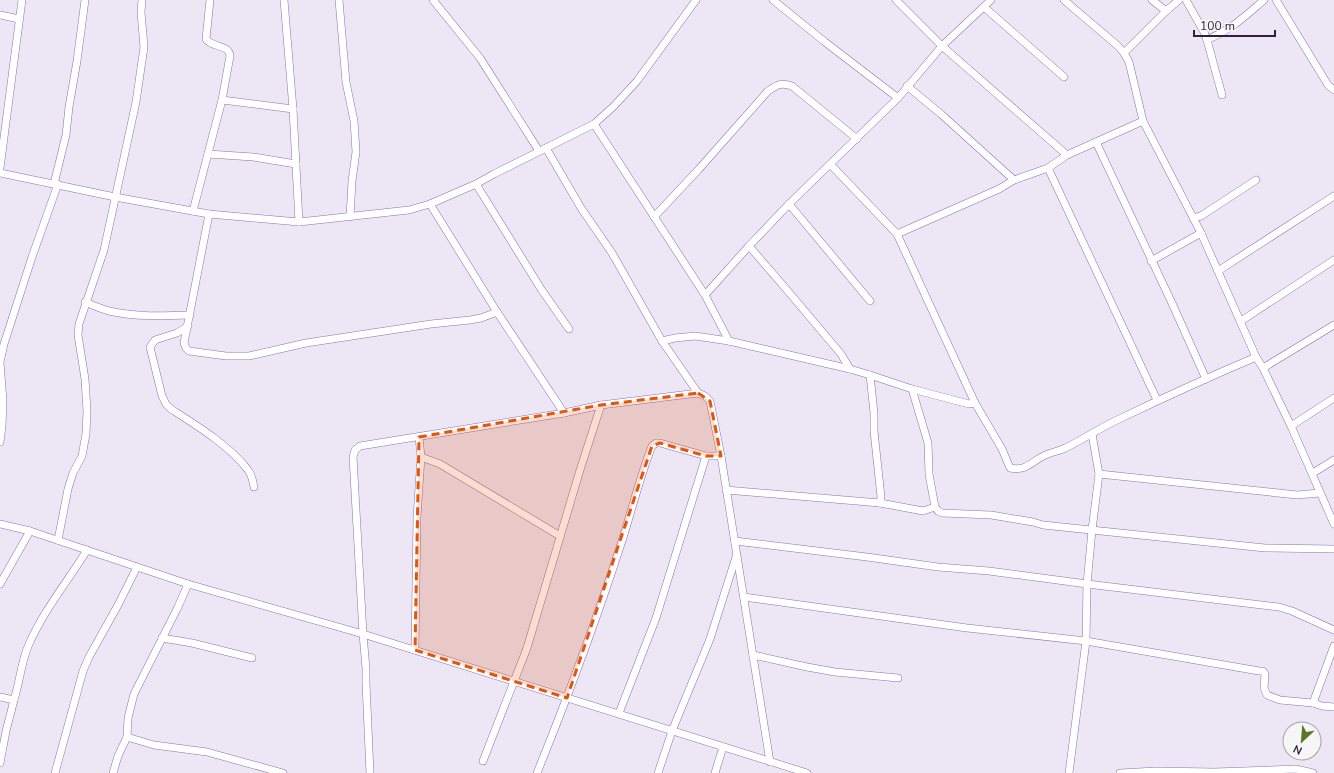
<svg xmlns="http://www.w3.org/2000/svg" width="1334" height="773" viewBox="0 0 1334 773" font-family="'Nunito Sans',sans-serif">
  <style>
    .lines { fill: none; stroke-linecap: round; stroke-linejoin: round }
    .minor-casing { stroke: #906fb2; stroke-width: 8 }
    .minor { stroke: #fff; stroke-width: 7 }
    .marked { fill: #df560e; fill-opacity: 0.2; stroke: #df560e; stroke-width: 3; stroke-dasharray: 8 5; stroke-linejoin: round }
  </style>
  <rect width="100%" height="100%" fill="#ece6f5"/>
  <g class="lines">
    <g class="minor-casing">
      <g id="minor">
        <polyline points="284,0 293,109 299,222"/>
        <polyline points="339,0 346,82 354,121 356,152 352,181 350,217"/>
        <polyline points="433,0 480,58 539,151"/>
        <polyline points="773,0 825,42 898,98 942,46 991,0"/>
        <polyline points="896,0 942,46 1067,155"/>
        <polyline points="1064,0 1118,46 1124,53 1129,62 1143,121 1201,233 1256,357 1263,368 1291,426 1334,524"/>
        <polyline points="1152,0 1166,11"/>
        <path d="M 1186,0 L 1204,32 L 1207,40 C 1232,29 1244,17 1264,0"/>
        <polyline points="1276,0 1328,85 1334,90"/>
        <polyline points="984,7 1064,77"/>
        <polyline points="0,15 19,19"/>
        <polyline points="1207,40 1222,95"/>
        <polyline points="1124,53 1166,11 1179,0"/>
        <polyline points="907,86 941,114 1014,180"/>
        <polyline points="222,100 293,109"/>
        <polyline points="594,124 705,295 729,341"/>
        <polyline points="1096,142 1171,301 1206,379"/>
        <polyline points="546,148 581,208 612,253 662,341 698,393"/>
        <polyline points="208,154 253,157 296,164"/>
        <path d="M 831,165 L 897,234 L 975,403 L 1002,449 L 1010,468 C 1028,472 1033,459 1048,454 C 1053,452 1058,451 1063,449 C 1081,441 1098,429 1117,420 C 1163,398 1209,377 1256,357"/>
        <polyline points="0,168 22,0"/>
        <polyline points="1048,168 1157,400"/>
        <polyline points="0,173 115,197 209,214 299,222 409,210 430,204 476,184 494,174 594,124 614,106 637,81 696,0"/>
        <polyline points="54,184 66,135 69,107 77,61 85,0"/>
        <polyline points="476,184 541,289 569,329"/>
        <polyline points="430,204 497,312 564,413"/>
        <polyline points="789,204 870,301"/>
        <path d="M 193,211 L 222,100 L 230,56 C 229,44 212,48 206,39 L 210,0"/>
        <polyline points="209,214 184,343 186,348 189,351 226,356 249,356 306,343 431,324 470,320 481,318 497,312"/>
        <path d="M 654,217 L 699,169 L 768,91 C 777,85 781,82 792,86 L 857,139"/>
        <polyline points="1193,218 1201,216 1256,180"/>
        <polyline points="897,234 999,189 1014,180 1048,168 1067,155 1143,121"/>
        <polyline points="749,246 781,283 841,354 850,369"/>
        <polyline points="1151,261 1201,233"/>
        <polyline points="1218,271 1334,196"/>
        <polyline points="705,295 749,246 789,204 898,98"/>
        <path d="M 85,302 C 93,305 101,309 109,311 C 135,317 163,316 190,315"/>
        <polyline points="1241,321 1334,260"/>
        <path d="M 188,326 L 177,333 L 155,340 L 150,347 L 162,396 L 166,404 L 171,409 C 196,425 230,446 248,470 C 252,475 253,481 254,487"/>
        <polyline points="662,341 675,338 695,336 729,341 850,369 870,375 912,389 969,404 975,403"/>
        <polyline points="1263,368 1334,325"/>
        <polyline points="870,375 874,413 874,431 881,497 880,503"/>
        <polyline points="912,389 928,443 929,474 935,507 938,511 942,513 991,515 1033,522 1043,525 1265,548 1334,549"/>
        <polyline points="1291,426 1334,398"/>
        <polyline points="0,442 2,426 3,401 0,362 4,344 32,257 58,184"/>
        <polyline points="421,457 440,464 560,536"/>
        <polyline points="1313,473 1334,460"/>
        <polyline points="1099,474 1297,495 1320,493"/>
        <polyline points="726,490 880,503 923,511 935,507"/>
        <polyline points="0,524 30,531 188,584 363,634 807,773"/>
        <polyline points="58,540 68,489 73,473 82,456 86,434 87,411 85,379 78,335 79,324 104,250 136,102 144,47 141,12 142,0"/>
        <polyline points="735,541 867,557 938,567 989,571 1087,584 1279,607 1292,611 1334,630"/>
        <polyline points="0,584 30,531"/>
        <polyline points="744,597 967,628 1086,641 1259,671 1263,671 1265,674 1264,688 1267,695 1280,700 1313,703 1322,706 1334,707"/>
        <polyline points="162,638 192,643 252,658"/>
        <polyline points="415,650 417,517 421,457 419,437"/>
        <polyline points="753,655 807,667 835,672 898,678"/>
        <path d="M 0,697 L 14,700 C 20,681 21,662 29,644 C 44,610 68,581 87,550"/>
        <polyline points="1313,703 1334,646"/>
        <polyline points="619,713 656,618 706,456"/>
        <polyline points="127,737 154,745 207,752 283,773"/>
        <polyline points="483,761 527,648 580,470 601,405"/>
        <polyline points="0,763 6,731 14,700"/>
        <polyline points="55,773 83,671 89,657 118,605 137,567"/>
        <polyline points="113,773 118,756 127,737 128,718 134,694 178,607 188,584"/>
        <polyline points="370,773 366,683 366,669 363,634 353,457 355,450 360,446 564,413 601,405 698,393 705,396 710,401 721,456 770,762"/>
        <path d="M 537,773 C 567,699 595,624 620,547 C 631,514 639,479 652,446 L 656,443 L 660,443 L 706,456 L 721,456"/>
        <polyline points="658,773 672,731 710,639 736,557"/>
        <polyline points="715,773 723,747"/>
        <polyline points="1069,773 1086,641 1087,584 1092,530 1099,474 1092,434"/>
        <polyline points="1120,773 1156,771 1214,772 1296,769 1313,773"/>
      </g>
    </g>
    <use href="#minor" class="minor"/>
  </g>
  <path class="marked" d="M 698,393 L 710,401 L 721,456 L 706,456 L 660,443 L 652,446 L 567,698 L 415,650 L 419,437 L 601,405 Z"/>
  <g transform="translate(1302 741) rotate(206)"><circle r="19" fill="#f6f6f6" stroke="#a7a1ac"/>
  <path d="M0-3L7 15L0 10L-7 15Z" fill="#5a7528"/>
  <text y="-6" font-size="11" font-weight="bold" text-anchor="middle" fill="#30223e">N</text>
  </g>
  <path d="M1194 30v6h81v-6" fill="none" stroke="#30223e" stroke-width="2"/>
  <text x="1200" y="30" font-size="12" fill="#30223e" stroke="#f6f6f6" stroke-width="3" paint-order="stroke">100 m</text>
</svg>
